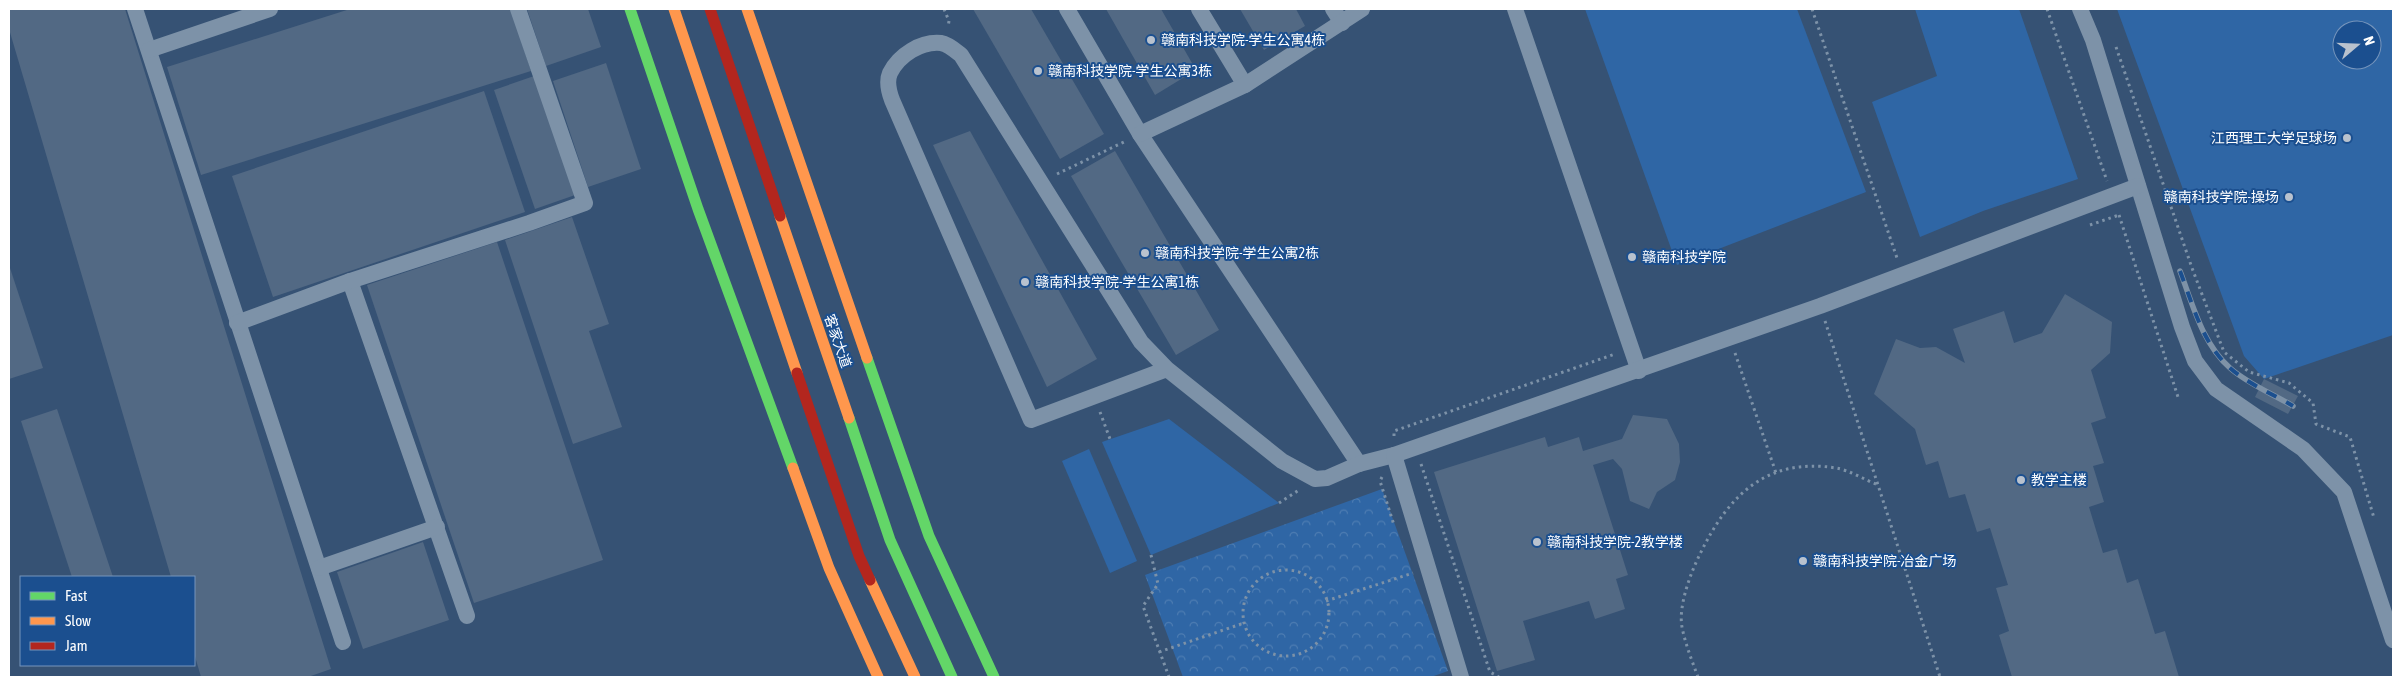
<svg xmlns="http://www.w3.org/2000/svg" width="2402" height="686" viewBox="0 0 2402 686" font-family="'Asap Condensed','Noto Sans SC',sans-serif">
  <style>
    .forest { fill: url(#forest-crowns) }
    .garden { fill: #2f66a5; fill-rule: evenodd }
    .building { fill: #526984 }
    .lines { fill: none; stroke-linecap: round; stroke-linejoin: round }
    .path { stroke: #7d92a8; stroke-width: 3; stroke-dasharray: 2.5 4; stroke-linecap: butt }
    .street { stroke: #7d92a8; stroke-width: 16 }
    .fast { stroke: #63d668; stroke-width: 11 }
    .slow { stroke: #ff974d; stroke-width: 11 }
    .jam { stroke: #b3261e; stroke-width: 11 }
    .rail-casing { stroke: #7e92a7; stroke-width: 5.5 }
    .rail { stroke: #1b4f8f; stroke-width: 4; stroke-dasharray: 11; stroke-linecap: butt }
    .poi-dot { fill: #b9c2ce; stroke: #1b4f8f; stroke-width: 2 }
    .labels { text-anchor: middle; stroke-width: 4; stroke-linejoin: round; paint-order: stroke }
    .poi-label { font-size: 14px; fill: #fff; stroke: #1b4f8f; text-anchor: start }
    .street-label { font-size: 14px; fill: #fff; stroke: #1b4f8f }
  </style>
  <defs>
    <pattern id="forest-crowns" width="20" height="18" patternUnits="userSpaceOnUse" patternTransform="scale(1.25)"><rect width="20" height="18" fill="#2f66a5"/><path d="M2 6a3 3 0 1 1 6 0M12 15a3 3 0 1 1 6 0" fill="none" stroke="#4e7db2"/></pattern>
  </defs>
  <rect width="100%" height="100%" fill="#365274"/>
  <polygon class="forest" points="1382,489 1448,671 1431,677 1183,677 1145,575"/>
  <g class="garden">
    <polygon points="1585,9 1797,9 1866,192 1677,265"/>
    <polygon points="1915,9 2019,9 2078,179 1983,211 1920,237 1872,102 1937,76"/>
    <path d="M 2117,9 L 2393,9 L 2393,335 L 2264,379 L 2244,356 ZM 2342,30 L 2372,30 L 2372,60 L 2342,60 Z"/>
    <polygon points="1169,419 1279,503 1151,555 1102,442"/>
    <polygon points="1089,449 1137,561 1110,573 1062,461"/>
  </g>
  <g class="building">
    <polygon points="9,9 125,9 331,669 308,677 201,677 194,653 194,577 171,577 9,29"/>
    <polygon points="350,9 511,9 531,71 201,175 167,67"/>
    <polygon points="527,9 588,9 601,47 546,66"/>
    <polygon points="973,9 1031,9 1104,134 1060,159"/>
    <polygon points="1106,9 1161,9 1196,70 1155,95"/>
    <polygon points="1240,9 1296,9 1305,26 1264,50"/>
    <polygon points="606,63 641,169 588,187 553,81"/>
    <polygon points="537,75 578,194 535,209 494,90"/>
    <polygon points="484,91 525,212 273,297 232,176"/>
    <polygon points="970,131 1097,359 1047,387 933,145"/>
    <polygon points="1115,151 1219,330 1176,355 1071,176"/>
    <polygon points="572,217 609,324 589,331 622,427 573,444 505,240"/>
    <polygon points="497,242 603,560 474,603 367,285"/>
    <polygon points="9,265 43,368 9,379"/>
    <polygon points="2065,294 2112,322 2110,353 2091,370 2106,418 2091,423 2104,463 2093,466 2104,502 2089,507 2103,553 2117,549 2127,583 2138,579 2155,634 2165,631 2179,677 2012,677 1999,635 2009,631 1996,588 2008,585 1990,528 1977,532 1965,494 1949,498 1938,461 1926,465 1915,429 1874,394 1896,339 1920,348 1936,347 1965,363 1953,329 2004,311 2014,343 2042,333"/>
    <polygon points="2264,379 2298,396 2288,414 2255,397"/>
    <polygon points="57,409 113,577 72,577 21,421"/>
    <polygon points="1633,415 1667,419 1679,444 1680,462 1675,480 1657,492 1649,509 1630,501 1622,469 1613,459 1593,465 1628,575 1616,579 1625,609 1595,619 1589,601 1523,621 1535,660 1497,671 1434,472 1545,437 1548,447 1579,437 1583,451 1622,439"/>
    <polygon points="423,542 449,620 363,649 337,572"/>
  </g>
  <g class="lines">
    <g class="path">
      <polyline points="944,9 949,21 948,27"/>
      <polyline points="1812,9 1897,258"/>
      <polyline points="2047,9 2107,181"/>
      <polyline points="2116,47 2192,268 2224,352 2249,372 2289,383 2313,403 2316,424 2350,437 2374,518"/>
      <polyline points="1057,174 1126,141"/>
      <polyline points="2119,215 2178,397"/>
      <polyline points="2090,225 2119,215"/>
      <polyline points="1825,321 1940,677"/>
      <polyline points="1735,353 1776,473"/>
      <polyline points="1100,412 1110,439"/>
      <polyline points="1394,436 1394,431 1615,354"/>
      <polyline points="1421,464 1490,672 1499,677"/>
      <polyline points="1382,477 1380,481 1394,525"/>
      <polyline points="1279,503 1299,490"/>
      <polyline points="1151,555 1158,584 1143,606 1169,677"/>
      <circle cx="1286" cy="613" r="43"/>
      <polyline points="1326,601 1413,573"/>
      <polyline points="1159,652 1244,623"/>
      <path d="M 1698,677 C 1692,661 1685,643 1682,627 C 1678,606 1691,572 1700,554 C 1728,496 1766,457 1836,468 C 1849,470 1865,480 1878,485"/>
    </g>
    <g class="street">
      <polyline points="135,9 343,642"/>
      <polyline points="1067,9 1140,134 1359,464"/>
      <polyline points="1199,9 1245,85"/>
      <polyline points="1333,9 1342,23"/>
      <polyline points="1515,9 1639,371"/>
      <polyline points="2080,9 2093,40 2182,327 2195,361 2216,389 2303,449 2344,492 2393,640"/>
      <polyline points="149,50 270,9"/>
      <polyline points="1140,134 1245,85 1362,9"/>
      <polyline points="350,281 467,616"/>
      <polyline points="237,323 350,281 529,223 585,203 518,9"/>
      <path d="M 1167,369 L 1141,342 L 961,55 C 956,51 948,44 941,43 C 921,41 899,55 890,73 C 886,82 889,92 892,100 L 1031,420 L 1167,369 L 1282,461 L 1315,479 L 1327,478 L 1359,464 L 1394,455"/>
      <polyline points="319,568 437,527"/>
      <polyline points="1461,677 1394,455 1820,306 2138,186"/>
    </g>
    <g class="fast">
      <polyline points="630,9 698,209 793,468"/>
      <polyline points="867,358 929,536 994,677"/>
      <polyline points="849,418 890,540 952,677"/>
    </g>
    <g class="slow">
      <polyline points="674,9 797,373"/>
      <polyline points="747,9 867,358"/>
      <polyline points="780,216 849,418"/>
      <polyline points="793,468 829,568 878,677"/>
      <polyline points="870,580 915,677"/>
    </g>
    <g class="jam">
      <polyline points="710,9 780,216"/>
      <polyline points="797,373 859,556 870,580"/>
    </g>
    <g class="rail-casing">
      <path id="rail" d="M 2180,271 C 2193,305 2202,343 2230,368 C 2248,384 2273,394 2293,406"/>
    </g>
    <use href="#rail" class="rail"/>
  </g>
  <g class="poi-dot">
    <circle cx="1151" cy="40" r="5"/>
    <circle cx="1038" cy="71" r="5"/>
    <circle cx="2347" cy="138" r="5"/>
    <circle cx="2289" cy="197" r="5"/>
    <circle cx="1145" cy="253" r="5"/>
    <circle cx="1632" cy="257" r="5"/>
    <circle cx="1025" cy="282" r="5"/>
    <circle cx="2021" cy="480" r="5"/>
    <circle cx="1537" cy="542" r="5"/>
    <circle cx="1803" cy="561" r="5"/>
  </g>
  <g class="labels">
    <g class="poi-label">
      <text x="1161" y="45">赣南科技学院-学生公寓4栋</text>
      <text x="1048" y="76">赣南科技学院-学生公寓3栋</text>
      <text x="2337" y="143" text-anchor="end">江西理工大学足球场</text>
      <text x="2279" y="202" text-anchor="end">赣南科技学院-操场</text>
      <text x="1155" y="258">赣南科技学院-学生公寓2栋</text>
      <text x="1642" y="262">赣南科技学院</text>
      <text x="1035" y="287">赣南科技学院-学生公寓1栋</text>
      <text x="2031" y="485">教学主楼</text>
      <text x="1547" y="547">赣南科技学院-2教学楼</text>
      <text x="1813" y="566">赣南科技学院-冶金广场</text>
    </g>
    <g class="street-label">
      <text transform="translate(838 341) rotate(71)" y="5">客家大道</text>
    </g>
  </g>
  <rect width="2402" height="686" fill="none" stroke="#ffffff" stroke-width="20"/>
  <rect x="20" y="576" width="175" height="90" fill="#1b4f8f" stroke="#7695bc"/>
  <rect x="30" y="592" width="25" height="8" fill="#63d668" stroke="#7695bc"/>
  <text x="65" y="601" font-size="15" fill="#ffffff">Fast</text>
  <rect x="30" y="617" width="25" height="8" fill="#ff974d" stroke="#7695bc"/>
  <text x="65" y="626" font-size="15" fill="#ffffff">Slow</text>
  <rect x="30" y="642" width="25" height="8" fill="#b3261e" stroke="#7695bc"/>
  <text x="65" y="651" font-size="15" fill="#ffffff">Jam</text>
  <g transform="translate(2357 45) rotate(71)"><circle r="24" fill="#1b4f8f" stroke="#7695bc"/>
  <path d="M0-4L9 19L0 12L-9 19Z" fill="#b9c2ce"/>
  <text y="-8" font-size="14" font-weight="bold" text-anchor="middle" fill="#ffffff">N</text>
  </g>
</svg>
